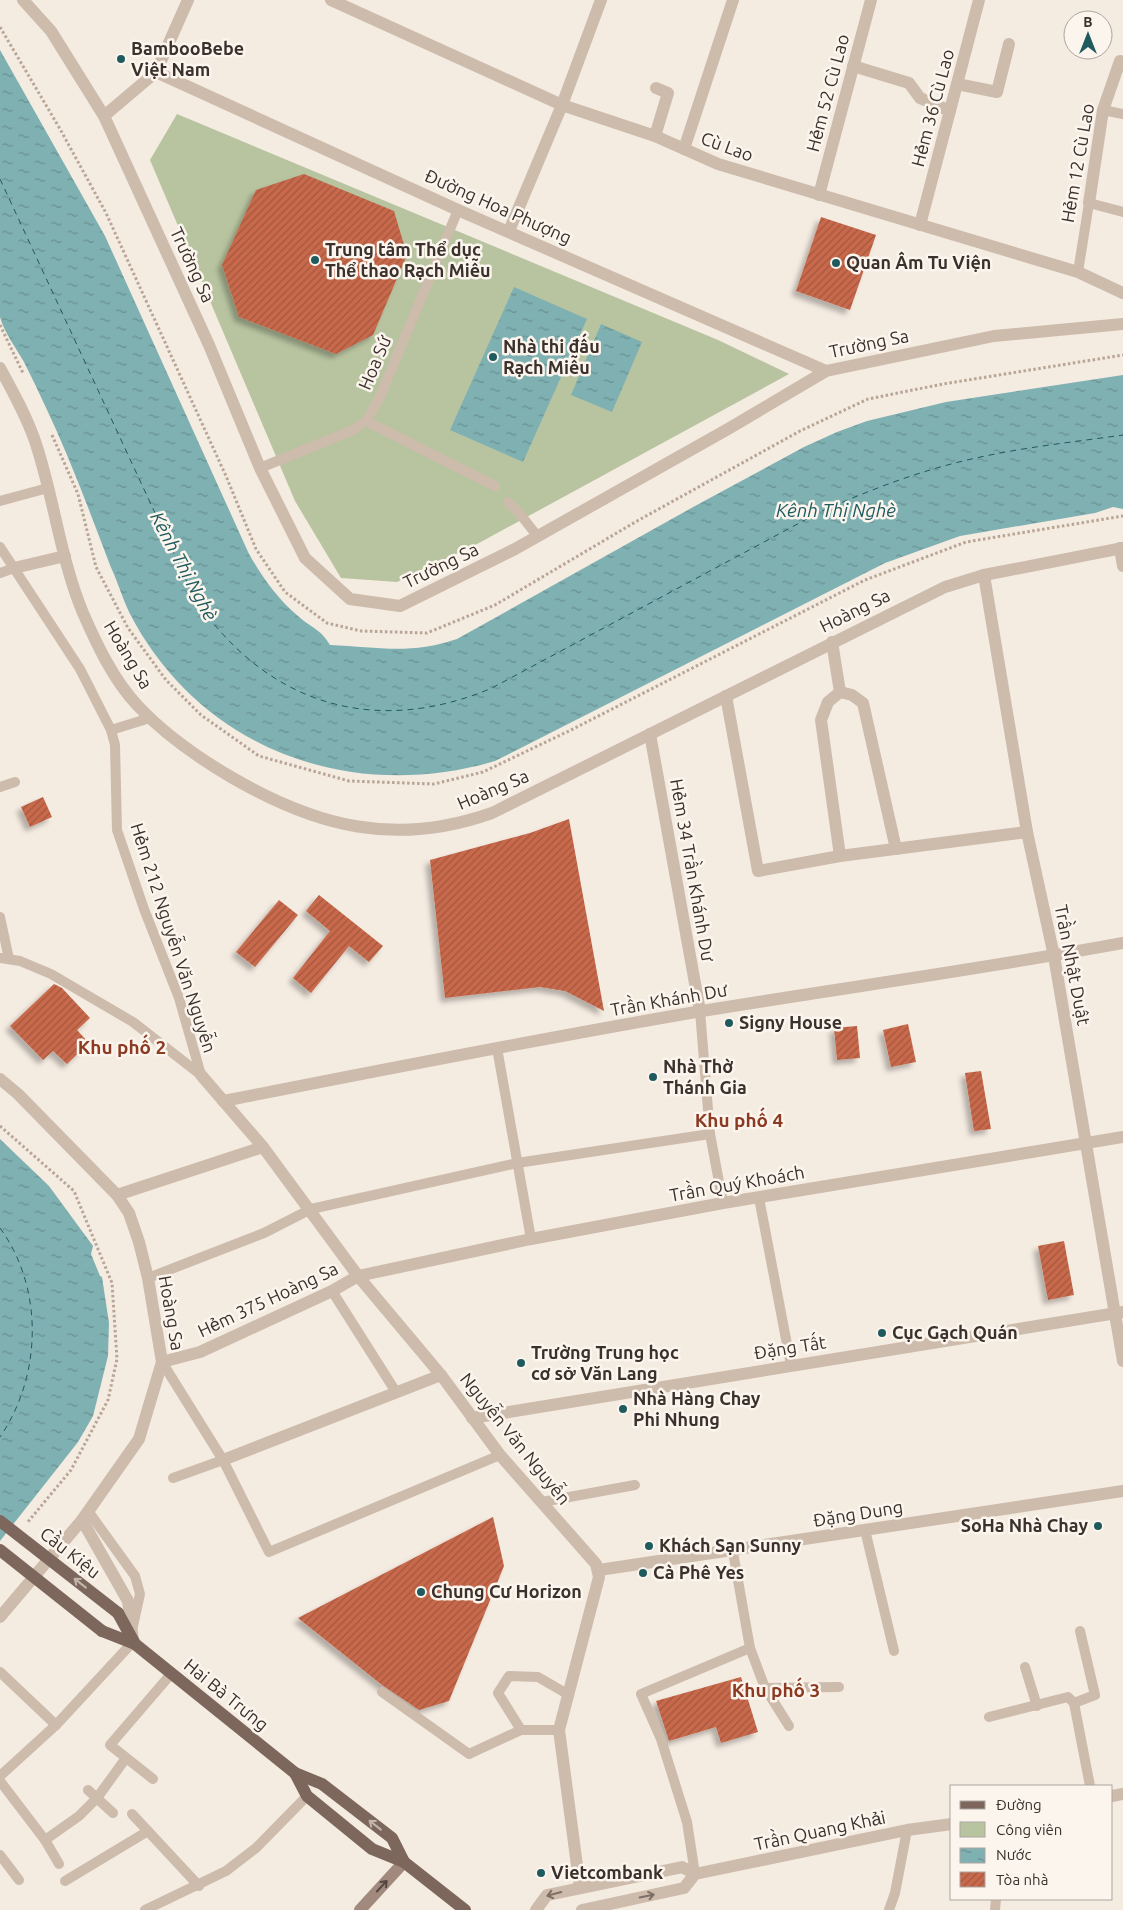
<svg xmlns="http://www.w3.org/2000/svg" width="1123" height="1910" viewBox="0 0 1123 1910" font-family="Ubuntu,sans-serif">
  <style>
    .park { fill: #b8c4a0 }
    .water { fill: url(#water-ripples) }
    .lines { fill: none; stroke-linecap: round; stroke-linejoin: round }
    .ferry { stroke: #1f5a5e; stroke-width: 1; stroke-dasharray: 6 5; stroke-linecap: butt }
    .building { fill: url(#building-hatch); filter: url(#shadow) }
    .path { stroke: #b9a596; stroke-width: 3; stroke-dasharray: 2.5 2.5; stroke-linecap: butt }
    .service { stroke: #cdbbac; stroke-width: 10 }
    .minor { stroke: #cdbbac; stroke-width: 12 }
    .tertiary { stroke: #cdbbac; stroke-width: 12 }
    .secondary { stroke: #a18a7d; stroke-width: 12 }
    .primary { stroke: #7d675c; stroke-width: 12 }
    .primary-bridge { stroke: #7d675c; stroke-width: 12 }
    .oneway { stroke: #c2b5ac }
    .oneway2 { stroke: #544640 }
    .oneway3 { stroke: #7d6f65 }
    .poi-dot { fill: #1f5a5e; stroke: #fbf5ee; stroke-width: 2 }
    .labels { text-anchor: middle; stroke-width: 5; stroke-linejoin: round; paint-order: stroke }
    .poi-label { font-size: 18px; font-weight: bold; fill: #3b302b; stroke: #fbf5ee; text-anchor: start }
    .street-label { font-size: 18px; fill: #3b302b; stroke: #fbf5ee }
    .water-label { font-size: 19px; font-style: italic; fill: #1f5a5e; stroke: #fbf5ee }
    .neighbourhood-label { font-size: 19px; font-weight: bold; fill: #8c3b22; stroke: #fbf5ee }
  </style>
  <defs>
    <pattern id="water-ripples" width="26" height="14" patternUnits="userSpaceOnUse" patternTransform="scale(1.25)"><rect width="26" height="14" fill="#7fb0b2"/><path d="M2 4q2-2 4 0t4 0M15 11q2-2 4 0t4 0" fill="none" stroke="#699091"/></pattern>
    <pattern id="building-hatch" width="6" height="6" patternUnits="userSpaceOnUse" patternTransform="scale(1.25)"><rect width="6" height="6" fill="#c8694b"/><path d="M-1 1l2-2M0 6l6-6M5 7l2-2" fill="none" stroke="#a4573f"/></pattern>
    <filter id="shadow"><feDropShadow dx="-4.5" dy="4.5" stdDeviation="2.5" flood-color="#0004"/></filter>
  </defs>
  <rect width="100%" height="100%" fill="#f4ebe1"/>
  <polygon class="park" points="177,114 718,340 789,374 479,543 397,582 341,578 295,501 150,160"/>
  <g class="water">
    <path d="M 0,50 L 105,236 L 249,554 C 263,578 277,598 298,616 C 311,628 321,629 330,645 C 378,647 410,655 457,639 L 695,506 L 804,447 L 837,432 L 867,421 L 946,402 L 1123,375 L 1123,509 L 1113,507 L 1095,513 L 960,536 L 885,563 L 495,761 C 350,804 199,749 129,612 C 122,597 117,580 110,565 C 96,528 82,491 67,455 C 54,424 39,392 24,362 C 16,348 4,332 0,317 C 0,302 0,262 0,245 C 0,180 0,115 0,50 Z"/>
    <polygon points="514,287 587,319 523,462 450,430"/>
    <polygon points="601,324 642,342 612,412 571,395"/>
    <polygon points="0,1139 49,1186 93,1246 91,1254 100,1276 102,1277 109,1323 108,1356 93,1416 78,1442 0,1541"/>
  </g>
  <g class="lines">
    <g class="ferry">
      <path d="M 0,179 L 194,597 C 265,704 374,738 492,688 L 818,513 C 869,490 921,470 976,458 C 1025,447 1074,442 1123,435"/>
      <path d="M 0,1228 C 44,1288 42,1376 0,1437"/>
    </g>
  </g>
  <g class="building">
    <polygon points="304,174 394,211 407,255 373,335 336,354 239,317 222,265 256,190"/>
    <polygon points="821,217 876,235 850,310 796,291"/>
    <polygon points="43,797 52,817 30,827 21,807"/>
    <polygon points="569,819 604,1011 565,991 540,987 445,998 430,860 530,833"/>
    <polygon points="319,895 383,946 369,962 349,946 311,993 293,978 330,931 306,911"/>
    <polygon points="279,900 298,915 255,967 236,952"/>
    <polygon points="54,984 62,988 90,1018 77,1030 89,1043 67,1064 53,1051 43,1060 10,1026"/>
    <polygon points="908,1024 916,1062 891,1067 883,1030"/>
    <polygon points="857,1026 860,1058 837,1060 834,1028"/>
    <polygon points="981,1071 991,1129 974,1131 965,1073"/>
    <polygon points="1064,1241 1074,1295 1048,1300 1038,1246"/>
    <polygon points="493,1517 504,1566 449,1701 419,1710 382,1685 298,1618"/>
    <polygon points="741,1677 758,1732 721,1743 716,1727 669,1741 656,1701"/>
  </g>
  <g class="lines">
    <g class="path">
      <polyline points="0,27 60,129 106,213 226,476 256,549 285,592 327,623 361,631 427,633 495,605 637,521 800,431 868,399 943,384 1123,355"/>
      <polyline points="0,325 23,373"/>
      <polyline points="52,435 78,494 96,567 128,628 166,680 201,715 259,756 349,781 434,784 483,772 571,730 865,580 966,542 1123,516"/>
      <polyline points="0,1126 74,1191 112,1283 117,1359 108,1400 71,1470 27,1523"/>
    </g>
    <g class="service">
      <polyline points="1103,110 1123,114"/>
      <polyline points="1078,272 1089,203 1123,212"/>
      <polyline points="366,421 495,486"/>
      <polyline points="260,468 353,430 366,421 379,399 458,210"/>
      <polyline points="0,501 48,488"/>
      <polyline points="508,502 520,514 538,537"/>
      <polyline points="0,547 80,669 111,730 115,745 117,830 144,909 179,998 201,1075"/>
      <polyline points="0,573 14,568"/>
      <polyline points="111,730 150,718"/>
      <polyline points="0,787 15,782"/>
      <polyline points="0,917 9,959"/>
      <polyline points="0,958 20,961 51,974 133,1022 201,1075"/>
      <polyline points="700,1011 710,1134 723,1203"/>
      <polyline points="497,1048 531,1239"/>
      <polyline points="759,1198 791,1365"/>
      <polyline points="148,1278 264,1233 311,1209 517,1163 710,1134"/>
      <polyline points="332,1291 396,1392"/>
      <polyline points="162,1362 223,1460 269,1552 500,1455"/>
      <polyline points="173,1478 223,1460"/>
      <polyline points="542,1502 635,1485"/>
      <polyline points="88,1511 135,1576 140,1594 133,1626"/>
      <polyline points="865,1530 894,1651"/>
      <polyline points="733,1552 750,1648 765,1688 789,1726"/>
      <polyline points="1080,1631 1095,1695 1074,1703 1090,1786"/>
      <polyline points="1025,1667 1037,1706"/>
      <polyline points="0,1672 56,1725"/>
      <polyline points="765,1688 839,1687"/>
      <polyline points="382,1692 469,1754 521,1730"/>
      <polyline points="989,1717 1068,1697 1074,1703"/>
      <polyline points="559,1730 521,1730 498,1693 509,1676 538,1677 569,1695"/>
      <polyline points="0,1776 56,1725 132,1643"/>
      <polyline points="153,1779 110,1745 171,1674"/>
      <polyline points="0,1781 45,1840 59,1864"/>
      <polyline points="88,1790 113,1813"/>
      <polyline points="132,1814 199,1886"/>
      <polyline points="45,1840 79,1816 97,1798 126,1758"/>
      <polyline points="0,1855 19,1880"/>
      <polyline points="695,1874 687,1822 661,1739 641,1694 750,1648"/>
      <polyline points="65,1881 148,1831"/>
      <polyline points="145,1910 226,1871 256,1848 307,1796"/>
      <polyline points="889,1910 895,1893 907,1830"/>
      <polyline points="995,1910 996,1899"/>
    </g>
    <g class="minor">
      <polyline points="331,0 562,105 655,136 718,164 1078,272 1123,293"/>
      <polyline points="853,66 909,83 920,98 950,111"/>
      <polyline points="156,72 458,210 826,371"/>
      <polyline points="957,84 997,92 1009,44"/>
      <polyline points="104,116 156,72 188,0"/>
      <polyline points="655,136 668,93 656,88"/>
      <polyline points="684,149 733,0"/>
      <polyline points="819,195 871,0"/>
      <polyline points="1089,203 1103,110 1120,61"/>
      <polyline points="920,225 979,0"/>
      <polyline points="509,231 562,105 601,0"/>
      <polyline points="1120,548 1123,566"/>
      <polyline points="14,568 65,556"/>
      <polyline points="984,575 1027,832 1054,956 1123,1361"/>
      <polyline points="832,642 840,692 828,702 821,720 840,856"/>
      <polyline points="840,692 852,695 863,703 896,849"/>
      <polyline points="726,696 758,871 840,856 1027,832"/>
      <polyline points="650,734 700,1011"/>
      <polyline points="201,1075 263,1147 358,1276 441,1375 500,1455 596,1564 599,1577 559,1730 580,1888"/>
      <path d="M 223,1101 C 382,1070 542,1038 702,1011 C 842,988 983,969 1123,943"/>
      <polyline points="117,1195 263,1147"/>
      <polyline points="162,1362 200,1352 332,1291 358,1276 531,1239 723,1203 1123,1137"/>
      <polyline points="472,1418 1123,1312"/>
      <polyline points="223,1460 441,1375"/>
      <polyline points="599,1570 1123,1491"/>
    </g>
    <g class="tertiary">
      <polyline points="23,0 51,31 104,116 209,345 260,468 305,558 350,599 400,606 515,549 728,429 826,371 994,336 1123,324"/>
      <path d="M 0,368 C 13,392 26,415 35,441 C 54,497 60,558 83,613 C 97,645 113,679 137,705 C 164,734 197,757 231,777 C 317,827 396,847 492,813 L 945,587 L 984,575 L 1123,548"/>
      <polyline points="0,1079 18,1094 117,1195 129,1213 139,1242 148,1278 162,1362 139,1439 82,1520 0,1617"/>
      <polyline points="82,1520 128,1601 133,1640"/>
      <polyline points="1112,1796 1123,1794"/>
      <polyline points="536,1910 547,1895 682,1867 695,1874"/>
      <polyline points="582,1910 684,1888 695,1874 907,1830 952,1824"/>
    </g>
    <polyline class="secondary" points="360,1910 404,1862"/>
    <g class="primary">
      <polyline points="118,1613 135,1644"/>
      <polyline points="102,1631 135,1644 295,1773 322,1784 392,1838 404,1862"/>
      <polyline points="295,1773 307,1796 372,1849 404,1862 465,1910"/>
    </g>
    <g class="primary-bridge">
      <polyline points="0,1521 118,1613"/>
      <polyline points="0,1550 102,1631"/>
    </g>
  </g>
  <defs><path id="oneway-shaft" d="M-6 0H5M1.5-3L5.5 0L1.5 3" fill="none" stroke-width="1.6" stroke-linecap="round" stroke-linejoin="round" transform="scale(1.25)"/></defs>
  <g class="oneway">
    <use href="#oneway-shaft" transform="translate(80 1583) rotate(-142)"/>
    <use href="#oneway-shaft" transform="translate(375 1825) rotate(-142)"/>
  </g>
  <use class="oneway2" href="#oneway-shaft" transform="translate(382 1886) rotate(-47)"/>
  <g class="oneway3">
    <use href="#oneway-shaft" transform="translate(554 1894) rotate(165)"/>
    <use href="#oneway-shaft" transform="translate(647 1896) rotate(-12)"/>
  </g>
  <g class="poi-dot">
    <circle cx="121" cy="59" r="5"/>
    <circle cx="315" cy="260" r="5"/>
    <circle cx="836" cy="263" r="5"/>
    <circle cx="493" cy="357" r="5"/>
    <circle cx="729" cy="1023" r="5"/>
    <circle cx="653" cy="1077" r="5"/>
    <circle cx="882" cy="1333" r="5"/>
    <circle cx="521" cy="1363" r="5"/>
    <circle cx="623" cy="1409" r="5"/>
    <circle cx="1098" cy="1526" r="5"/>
    <circle cx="649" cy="1546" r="5"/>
    <circle cx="643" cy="1573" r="5"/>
    <circle cx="421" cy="1592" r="5"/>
    <circle cx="541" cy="1873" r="5"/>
  </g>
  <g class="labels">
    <g class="poi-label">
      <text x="131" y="55">BambooBebe<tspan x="131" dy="21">Việt Nam</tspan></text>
      <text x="325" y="256">Trung tâm Thể dục<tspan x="325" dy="21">Thể thao Rạch Miễu</tspan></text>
      <text x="846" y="269">Quan Âm Tu Viện</text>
      <text x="503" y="353">Nhà thi đấu<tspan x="503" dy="21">Rạch Miễu</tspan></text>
      <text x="739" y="1029">Signy House</text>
      <text x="663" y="1073">Nhà Thờ<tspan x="663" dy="21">Thánh Gia</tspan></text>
      <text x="892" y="1339">Cục Gạch Quán</text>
      <text x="531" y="1359">Trường Trung học<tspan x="531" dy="21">cơ sở Văn Lang</tspan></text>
      <text x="633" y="1405">Nhà Hàng Chay<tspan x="633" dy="21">Phi Nhung</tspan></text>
      <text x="1088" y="1532" text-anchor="end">SoHa Nhà Chay</text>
      <text x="659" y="1552">Khách Sạn Sunny</text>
      <text x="653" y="1579">Cà Phê Yes</text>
      <text x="431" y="1598">Chung Cư Horizon</text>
      <text x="551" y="1879">Vietcombank</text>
    </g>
    <g class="street-label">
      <text transform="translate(828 93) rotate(-75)" y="6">Hẻm 52 Cù Lao</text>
      <text transform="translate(933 108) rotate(-75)" y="6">Hẻm 36 Cù Lao</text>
      <text transform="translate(727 147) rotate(20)" y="6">Cù Lao</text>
      <text transform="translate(1078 163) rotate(-80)" y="6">Hẻm 12 Cù Lao</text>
      <text transform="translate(498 207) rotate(24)" y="6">Đường Hoa Phượng</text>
      <text transform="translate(192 265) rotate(65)" y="6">Trường Sa</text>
      <text transform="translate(869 344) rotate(-12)" y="6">Trường Sa</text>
      <text transform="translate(375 363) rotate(-67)" y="6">Hoa Sứ</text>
      <text transform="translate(441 566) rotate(-26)" y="6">Trường Sa</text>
      <text transform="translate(855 611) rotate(-26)" y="6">Hoàng Sa</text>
      <text transform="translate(128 655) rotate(59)" y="6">Hoàng Sa</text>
      <text transform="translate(493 790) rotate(-23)" y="6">Hoàng Sa</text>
      <text transform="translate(692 870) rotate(80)" y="6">Hẻm 34 Trần Khánh Dư</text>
      <text transform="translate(173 938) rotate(72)" y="6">Hẻm 212 Nguyễn Văn Nguyễn</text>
      <text transform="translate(1072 965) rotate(79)" y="6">Trần Nhật Duật</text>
      <text transform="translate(669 1000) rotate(-10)" y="6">Trần Khánh Dư</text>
      <text transform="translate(737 1184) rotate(-10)" y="6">Trần Quý Khoách</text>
      <text transform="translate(268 1300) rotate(-25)" y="6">Hẻm 375 Hoàng Sa</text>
      <text transform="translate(171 1313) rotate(80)" y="6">Hoàng Sa</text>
      <text transform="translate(790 1348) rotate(-9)" y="6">Ðặng Tất</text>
      <text transform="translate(515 1439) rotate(51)" y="6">Nguyễn Văn Nguyễn</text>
      <text transform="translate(858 1514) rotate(-9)" y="6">Đặng Dung</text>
      <text transform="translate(70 1553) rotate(38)" y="6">Cầu Kiệu</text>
      <text transform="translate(226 1695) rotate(39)" y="6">Hai Bà Trưng</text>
      <text transform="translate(820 1831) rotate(-12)" y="6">Trần Quang Khải</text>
    </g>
    <g class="water-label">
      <text x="836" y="517">Kênh Thị Nghè</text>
      <text transform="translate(184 566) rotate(62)" y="7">Kênh Thị Nghè</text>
    </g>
    <g class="neighbourhood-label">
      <text x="122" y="1054">Khu phố 2</text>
      <text x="739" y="1127">Khu phố 4</text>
      <text x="776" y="1697">Khu phố 3</text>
    </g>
  </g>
  <rect x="950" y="1785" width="162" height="115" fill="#fbf5ee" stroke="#aea6a0"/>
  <rect x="960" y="1801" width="25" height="8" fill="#7d675c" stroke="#aea6a0"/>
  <text x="996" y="1810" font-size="15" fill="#3b302b">Đường</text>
  <rect x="960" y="1822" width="25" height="15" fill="#b8c4a0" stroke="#aea6a0"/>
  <text x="996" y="1835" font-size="15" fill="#3b302b">Công viên</text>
  <rect x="960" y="1848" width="25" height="15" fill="url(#water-ripples)" stroke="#aea6a0"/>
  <text x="996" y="1860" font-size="15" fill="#3b302b">Nước</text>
  <rect x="960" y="1872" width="25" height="15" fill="url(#building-hatch)" stroke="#aea6a0"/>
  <text x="996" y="1885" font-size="15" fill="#3b302b">Tòa nhà</text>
  <g transform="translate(1088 35)"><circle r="24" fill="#fbf5ee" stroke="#aea6a0"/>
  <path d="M0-4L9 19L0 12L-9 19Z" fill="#1f5a5e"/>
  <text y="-8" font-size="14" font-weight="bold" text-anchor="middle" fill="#3b302b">B</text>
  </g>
</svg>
